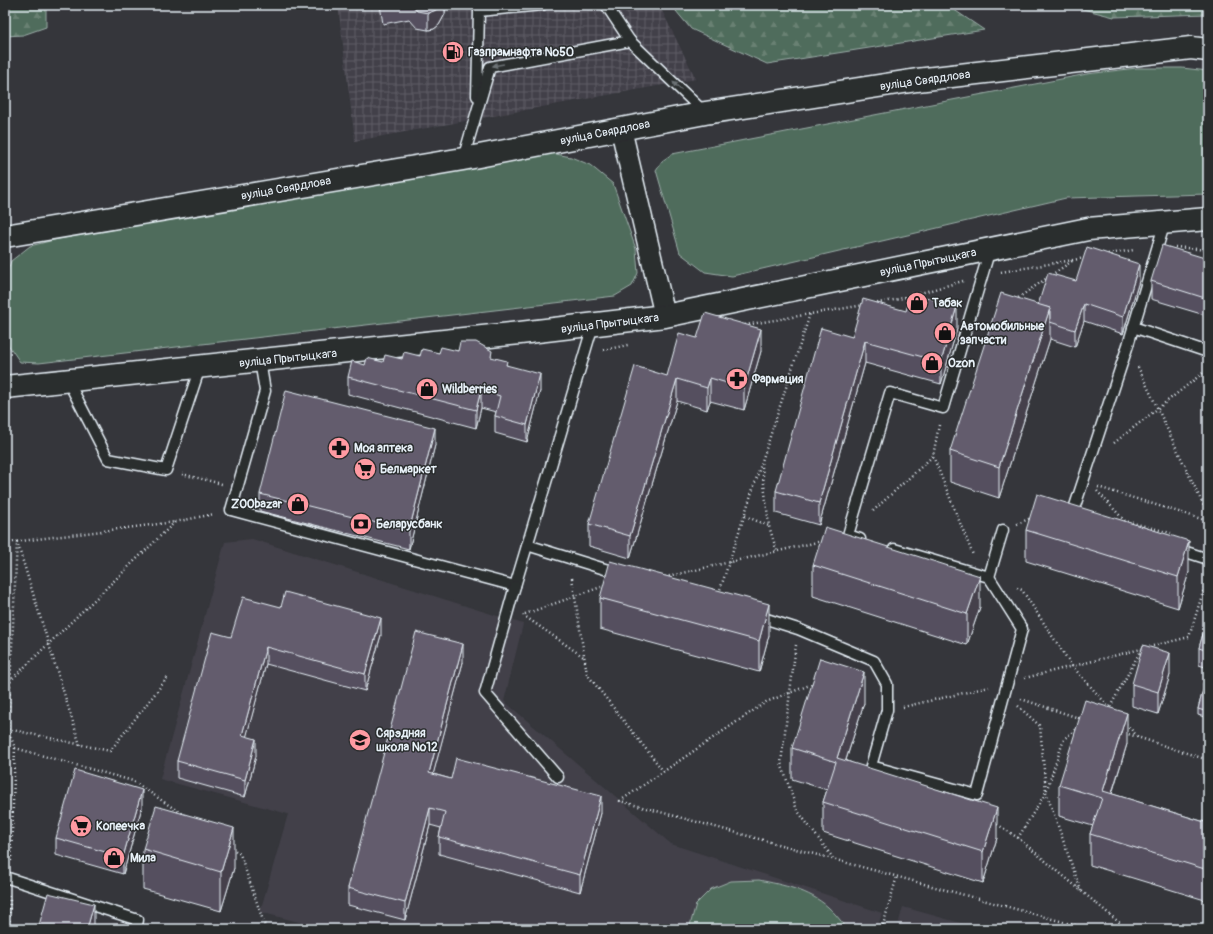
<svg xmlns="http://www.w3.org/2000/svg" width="1213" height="934" viewBox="0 0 1213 934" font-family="Pangolin,sans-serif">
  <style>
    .built { fill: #43414a }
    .industrial { fill: url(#industrial-grid) }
    .green { fill: #506c5b; stroke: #9caeaa }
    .forest { fill: url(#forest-firs); stroke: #9caeaa }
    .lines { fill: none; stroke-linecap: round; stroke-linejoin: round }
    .lane-casing { stroke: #e8f1f8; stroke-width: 13 }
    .street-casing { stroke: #e8f1f8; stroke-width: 23 }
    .secondary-casing { stroke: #e8f1f8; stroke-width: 25 }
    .path { stroke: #e8f1f8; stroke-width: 2.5; stroke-dasharray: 1 3; stroke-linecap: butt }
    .lane { stroke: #2a2d2e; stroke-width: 10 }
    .street { stroke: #2a2d2e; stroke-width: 20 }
    .secondary { stroke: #2a2d2e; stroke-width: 22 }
    .wall { fill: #554f5e; stroke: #e8f1f8 }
    .shaded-wall { fill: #45404c; stroke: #e8f1f8 }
    .building { fill: #635c6d; stroke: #e8f1f8 }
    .oneway { fill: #6c7275 }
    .labels { text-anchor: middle; stroke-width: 3; stroke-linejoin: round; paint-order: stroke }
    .poi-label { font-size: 12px; font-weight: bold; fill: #e8f1f8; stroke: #2a2d2e; text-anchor: start }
    .street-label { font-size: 12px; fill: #e8f1f8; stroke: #2a2d2e }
  </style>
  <defs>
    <pattern id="industrial-grid" width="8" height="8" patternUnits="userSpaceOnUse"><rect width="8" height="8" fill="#43414a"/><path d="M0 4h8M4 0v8" fill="none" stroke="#5e5d65"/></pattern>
    <pattern id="forest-firs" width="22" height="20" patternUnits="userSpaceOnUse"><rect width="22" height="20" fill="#506c5b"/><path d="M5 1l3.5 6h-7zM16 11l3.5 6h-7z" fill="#698173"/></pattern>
  </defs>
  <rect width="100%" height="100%" fill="#35363b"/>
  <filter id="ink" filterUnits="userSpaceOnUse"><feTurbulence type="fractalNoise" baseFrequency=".025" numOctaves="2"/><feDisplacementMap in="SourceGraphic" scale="8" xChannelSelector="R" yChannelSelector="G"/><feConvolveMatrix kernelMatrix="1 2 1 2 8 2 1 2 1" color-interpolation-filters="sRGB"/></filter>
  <g filter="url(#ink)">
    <g class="built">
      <polygon points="252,539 523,624 504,701 671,844 882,913 877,929 326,929 260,912 288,814 160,779 225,542"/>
      <polygon points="903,907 982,929 897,929"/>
    </g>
    <polygon class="industrial" points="338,5 659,5 696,79 355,141"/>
    <g class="green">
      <polygon points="1137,68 1182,68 1208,71 1208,194 1066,198 732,276 705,272 680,253 656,170 662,161 672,154 1087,74"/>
      <polygon points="551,153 571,157 590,165 613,184 636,249 638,273 632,286 615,296 39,363 20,362 7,343 5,279 11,261 30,246 58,239"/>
      <path d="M 759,880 C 783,885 809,890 828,907 C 835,913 840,920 845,926 L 846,929 L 689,929 L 696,904 L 711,889 L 731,881 Z"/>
    </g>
    <g class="forest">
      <polygon points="5,5 46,5 46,27 23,35 5,36"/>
      <polygon points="677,5 947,5 984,30 767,64 691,29 676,11"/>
      <polygon points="1067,5 1208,5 1208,14 1114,17"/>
    </g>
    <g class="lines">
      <g class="lane-casing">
        <g id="lane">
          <polyline points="606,5 630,41"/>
          <polyline points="477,96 479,11 542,5"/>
          <polyline points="463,159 490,67 630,41 705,113"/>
          <polyline points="1133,327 1208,352"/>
          <polyline points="260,361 265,391 231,510 515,586 593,325"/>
          <polyline points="68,381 108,459 166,470 200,367"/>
          <polyline points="1075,516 1072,515 1128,345 1165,222"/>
          <polyline points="860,539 848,535 890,393 943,408 990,249"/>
          <polyline points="527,545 621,574"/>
          <polyline points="894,549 989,577 1003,530"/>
          <polyline points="1177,549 1208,559"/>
          <polyline points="515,586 485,693 558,777"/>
          <polyline points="757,616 798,629 874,661 887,684 887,710 871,766 977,795 1022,629 989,577"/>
          <polyline points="5,877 138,920 136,929"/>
        </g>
      </g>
      <g class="street-casing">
        <polyline id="street" points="621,129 665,316"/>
      </g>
      <g class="secondary-casing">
        <g id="secondary">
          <polyline points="5,236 463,159 705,113 917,80 1191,48 1208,50"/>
          <polyline points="5,387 520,333 665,316 1088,229 1208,219"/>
        </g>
      </g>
      <g class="path">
        <polyline points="1175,247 1208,250"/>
        <polyline points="1108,254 1134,250"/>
        <polyline points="1001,272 1085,258"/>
        <polyline points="1015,300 1072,261"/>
        <polyline points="873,304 899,299 963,281"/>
        <polyline points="745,325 864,305"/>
        <polyline points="603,350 628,345"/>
        <polyline points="1138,367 1208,515"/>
        <polyline points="939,425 933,456 973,555"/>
        <polyline points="1114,443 1208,369"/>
        <polyline points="762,467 769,526 777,552"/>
        <polyline points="182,474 222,484"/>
        <polyline points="1098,487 1208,521"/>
        <polyline points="1097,491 1125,521 1171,533"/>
        <polyline points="873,511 933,456"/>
        <polyline points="745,516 769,526"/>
        <polyline points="1017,524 1031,518"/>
        <polyline points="5,543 175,522 214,514"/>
        <polyline points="665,577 822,541"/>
        <polyline points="572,578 587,674 664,772"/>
        <polyline points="1017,588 1022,590 1072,666 1110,708"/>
        <polyline points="719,593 810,314"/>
        <polyline points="525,614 601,587"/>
        <polyline points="523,615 585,658"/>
        <polyline points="796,645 781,763 797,810 833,858"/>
        <polyline points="1025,678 1189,637 1208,576"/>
        <polyline points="10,681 175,522"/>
        <polyline points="815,683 766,702 620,801 1089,929"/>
        <polyline points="1021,699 1082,719"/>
        <polyline points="1018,706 1040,726 1046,792 1081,891"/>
        <polyline points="903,707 989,687"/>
        <polyline points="1107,709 1110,707 1141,650"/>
        <polyline points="1126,724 1138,737"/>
        <polyline points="8,729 110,751 168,677"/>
        <polyline points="1125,733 1208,760"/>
        <polyline points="15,748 133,781 182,814"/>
        <polyline points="994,822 1018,838 1127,929"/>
        <polyline points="1018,838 1046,792 1064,739 1078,727"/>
        <polyline points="232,848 240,854 266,929"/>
        <polyline points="11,861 15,748 8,729 17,542 80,745"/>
        <polyline points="9,929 10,896"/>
        <polyline points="882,929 897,876"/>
      </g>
      <use href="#lane" class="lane"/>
      <use href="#street" class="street"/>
      <use href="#secondary" class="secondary"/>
    </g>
    <g class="wall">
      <polygon points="380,5 445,5 445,14 439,25 434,29 428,30 417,28 409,19 383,24"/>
      <polygon points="1208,259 1208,316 1151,299 1151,281"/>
      <polygon points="1076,281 1139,281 1123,334 1084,321 1075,347 1050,339 999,498 950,482 950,451 1038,305"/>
      <polygon points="957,329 941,384 865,363 819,525 776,513 776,491 852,337"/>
      <polygon points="697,338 761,351 744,410 710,401 707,410 677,401 630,558 589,546 589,524 667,376"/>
      <polygon points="458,351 492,358 507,365 540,391 527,442 495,433 495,416 496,412 481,408 476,428 348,394 348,377 365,365"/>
      <polygon points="435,445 409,549 260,511 260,494"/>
      <polygon points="1026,530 1189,572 1178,608 1026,561"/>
      <polygon points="813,565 980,607 967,645 813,596"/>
      <polygon points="600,598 769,635 759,672 600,629"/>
      <polygon points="1208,616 1208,718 1198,715 1198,709 1203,690 1203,684 1208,668 1199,665 1199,648"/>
      <polygon points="381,635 365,691 266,664 246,737 256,756 245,797 177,778 177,761 231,637"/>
      <polygon points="463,662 433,774 451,779 601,813 580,892 439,854 439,837 441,828 430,825 405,920 348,905 348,888"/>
      <polygon points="1170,675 1158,714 1132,706 1132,684"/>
      <polygon points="864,703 846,760 997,838 983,883 823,833 823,802 827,790 792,779 792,748"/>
      <polygon points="1127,744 1112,794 1208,823 1208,901 1090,865 1090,834 1093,826 1059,816 1059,785"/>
      <polygon points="142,807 123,874 56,855 56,838"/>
      <polygon points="143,849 234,868 221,911 143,889"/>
    </g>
    <g class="shaded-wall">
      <polygon points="441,5 445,5 445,14 439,25 434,29 428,30 428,13"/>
      <polygon points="1139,264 1139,281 1123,334 1123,317"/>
      <polygon points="1084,304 1084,321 1075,347 1075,330"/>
      <polygon points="957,306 957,329 941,384 941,362"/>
      <polygon points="1050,308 1050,339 999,498 999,467"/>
      <polygon points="761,329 761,351 744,410 744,388"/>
      <polygon points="865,341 865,363 819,525 819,503"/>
      <polygon points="540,374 540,391 527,442 527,425"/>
      <polygon points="710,378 710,401 707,410 707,388"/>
      <polygon points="677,379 677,401 630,558 630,536"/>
      <polygon points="481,390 481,408 476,428 476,410"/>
      <polygon points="435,428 435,445 409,549 409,531"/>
      <polygon points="1189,541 1189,572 1178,608 1178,577"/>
      <polygon points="980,576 980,607 967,645 967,614"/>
      <polygon points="769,604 769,635 759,672 759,641"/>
      <polygon points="381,618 381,635 365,691 365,674"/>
      <polygon points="463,644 463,662 429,790 429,773"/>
      <polygon points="266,647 266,664 242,753 242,735"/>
      <polygon points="1170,653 1170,675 1158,714 1158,692"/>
      <polygon points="864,672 864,703 837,788 837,758"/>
      <polygon points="1127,713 1127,744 1103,822 1103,791"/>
      <polygon points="256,739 256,756 245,797 245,780"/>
      <polygon points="142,790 142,807 123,874 123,857"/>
      <polygon points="601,796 601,813 580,892 580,875"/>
      <polygon points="430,808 430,825 405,920 405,903"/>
      <polygon points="997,808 997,838 983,883 983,852"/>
      <polygon points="234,828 234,868 221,911 221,872"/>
      <polygon points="94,904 94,929 87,929"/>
    </g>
    <g class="building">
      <polygon points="383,5 392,5 383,6"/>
      <polygon points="412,5 441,5 439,8 434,11 428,13 417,11"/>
      <polygon points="1162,245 1208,259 1208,299 1151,281"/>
      <polygon points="1087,247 1139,264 1123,317 1084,304 1075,330 1050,322 1050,308 1038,305 1048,273 1076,281"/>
      <polygon points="911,293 957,306 941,362 865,341 819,503 776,491 821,328 852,337 863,299 906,311"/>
      <polygon points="1001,293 1050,308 999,467 950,451"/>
      <polygon points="705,313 761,329 744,388 710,378 707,388 677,379 630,536 589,524 635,366 667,376 679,333 697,338"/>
      <polygon points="460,342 476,342 492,351 491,357 507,361 506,365 540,374 527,425 495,416 500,396 481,390 476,410 348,377 352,361 365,365 367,358 383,362 385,355 402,359 404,352 420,356 422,349 439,353 441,347 458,351"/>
      <polygon points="286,390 435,428 409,531 260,494"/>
      <polygon points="1037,494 1189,541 1178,577 1026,530"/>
      <polygon points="825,527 980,576 967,614 813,565"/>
      <polygon points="610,561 769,604 759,641 600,598"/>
      <polygon points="285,592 381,618 365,674 266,647 242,735 256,739 245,780 177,761 212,632 231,637 243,597 281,607"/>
      <polygon points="1208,616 1208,651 1199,648"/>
      <polygon points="416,632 463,644 429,773 451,779 456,758 601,796 580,875 439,837 445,812 430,808 405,903 348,888"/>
      <polygon points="1143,645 1170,653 1158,692 1132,684"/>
      <polygon points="820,658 864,672 837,758 997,808 983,852 823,802 836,762 792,748"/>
      <polygon points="1208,667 1208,686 1203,684"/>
      <polygon points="1203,690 1208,691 1208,712 1198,709"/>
      <polygon points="1085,700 1127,713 1103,791 1208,823 1208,870 1090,834 1102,798 1059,785"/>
      <polygon points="75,770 142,790 123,857 56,838"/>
      <polygon points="156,806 234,828 221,872 143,849"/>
      <polygon points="48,893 94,904 87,929 38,929"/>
    </g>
    <defs><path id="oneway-solid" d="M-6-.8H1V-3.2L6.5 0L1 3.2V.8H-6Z"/></defs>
    <g class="oneway">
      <use href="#oneway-solid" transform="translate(498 65) rotate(170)"/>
      <use href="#oneway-solid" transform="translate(677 86) rotate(-136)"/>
    </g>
  </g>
  <defs>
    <g id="fuel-disc" transform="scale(1.15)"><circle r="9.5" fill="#ff9aa2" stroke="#2a2d2e"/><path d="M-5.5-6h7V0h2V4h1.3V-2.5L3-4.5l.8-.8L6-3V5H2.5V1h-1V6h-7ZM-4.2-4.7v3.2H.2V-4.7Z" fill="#111"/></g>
    <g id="shop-disc" transform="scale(1.15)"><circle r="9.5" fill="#ff9aa2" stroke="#2a2d2e"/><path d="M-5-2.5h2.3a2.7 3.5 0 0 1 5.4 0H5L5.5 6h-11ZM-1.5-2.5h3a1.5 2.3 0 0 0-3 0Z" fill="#111"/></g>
    <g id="pharmacy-disc" transform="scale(1.15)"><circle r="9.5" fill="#ff9aa2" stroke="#2a2d2e"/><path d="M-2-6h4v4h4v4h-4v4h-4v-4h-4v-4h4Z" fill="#111"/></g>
    <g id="supermarket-disc" transform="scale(1.15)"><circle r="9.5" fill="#ff9aa2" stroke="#2a2d2e"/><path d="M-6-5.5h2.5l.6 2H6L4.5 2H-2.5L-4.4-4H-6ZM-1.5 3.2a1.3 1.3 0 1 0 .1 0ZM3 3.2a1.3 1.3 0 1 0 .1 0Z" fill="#111"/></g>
    <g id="bank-disc" transform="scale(1.15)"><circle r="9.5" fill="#ff9aa2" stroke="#2a2d2e"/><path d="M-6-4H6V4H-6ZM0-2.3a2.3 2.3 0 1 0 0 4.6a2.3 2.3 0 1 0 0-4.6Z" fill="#111"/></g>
    <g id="school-disc" transform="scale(1.15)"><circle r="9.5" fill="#ff9aa2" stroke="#2a2d2e"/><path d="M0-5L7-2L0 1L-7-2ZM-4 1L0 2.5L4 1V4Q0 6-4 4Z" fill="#111"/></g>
  </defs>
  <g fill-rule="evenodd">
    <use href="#fuel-disc" x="453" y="52"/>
    <use href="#shop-disc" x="917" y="303"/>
    <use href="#shop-disc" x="945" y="333"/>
    <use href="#shop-disc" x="932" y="363"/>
    <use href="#pharmacy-disc" x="737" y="379"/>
    <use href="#shop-disc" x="427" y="389"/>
    <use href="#pharmacy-disc" x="339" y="448"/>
    <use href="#supermarket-disc" x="365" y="469"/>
    <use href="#shop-disc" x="298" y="504"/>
    <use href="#bank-disc" x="361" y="524"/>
    <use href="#school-disc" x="360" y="740"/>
    <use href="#supermarket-disc" x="81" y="826"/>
    <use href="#shop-disc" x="114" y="858"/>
  </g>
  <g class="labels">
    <g class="poi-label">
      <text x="468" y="56">Газпрамнафта №50</text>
      <text x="932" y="307">Табак</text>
      <text x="960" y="330">Автомобильные<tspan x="960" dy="14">запчасти</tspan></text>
      <text x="948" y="367">Ozon</text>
      <text x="752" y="383">Фармация</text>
      <text x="442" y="393">Wildberries</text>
      <text x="354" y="452">Моя аптека</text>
      <text x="380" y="473">Белмаркет</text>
      <text x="282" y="508" text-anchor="end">ZOObazar</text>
      <text x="376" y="528">Беларусбанк</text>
      <text x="376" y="737">Сярэдняя<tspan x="376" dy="14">школа №12</tspan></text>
      <text x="96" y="830">Копеечка</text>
      <text x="130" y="862">Мила</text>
    </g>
    <g class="street-label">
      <text transform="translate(925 80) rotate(-8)" y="4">вуліца Свярдлова</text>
      <text transform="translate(605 132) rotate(-11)" y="4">вуліца Свярдлова</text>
      <text transform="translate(286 188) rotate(-10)" y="4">вуліца Свярдлова</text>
      <text transform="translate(928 262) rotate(-12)" y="4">вуліца Прытыцкага</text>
      <text transform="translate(610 323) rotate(-7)" y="4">вуліца Прытыцкага</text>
      <text transform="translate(288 358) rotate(-6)" y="4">вуліца Прытыцкага</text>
    </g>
  </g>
  <rect width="1213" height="934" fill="none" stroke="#2a2d2e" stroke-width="20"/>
  <rect x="10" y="10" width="1193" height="914" fill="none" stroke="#e8f1f8" stroke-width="1.5" filter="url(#ink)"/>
</svg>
